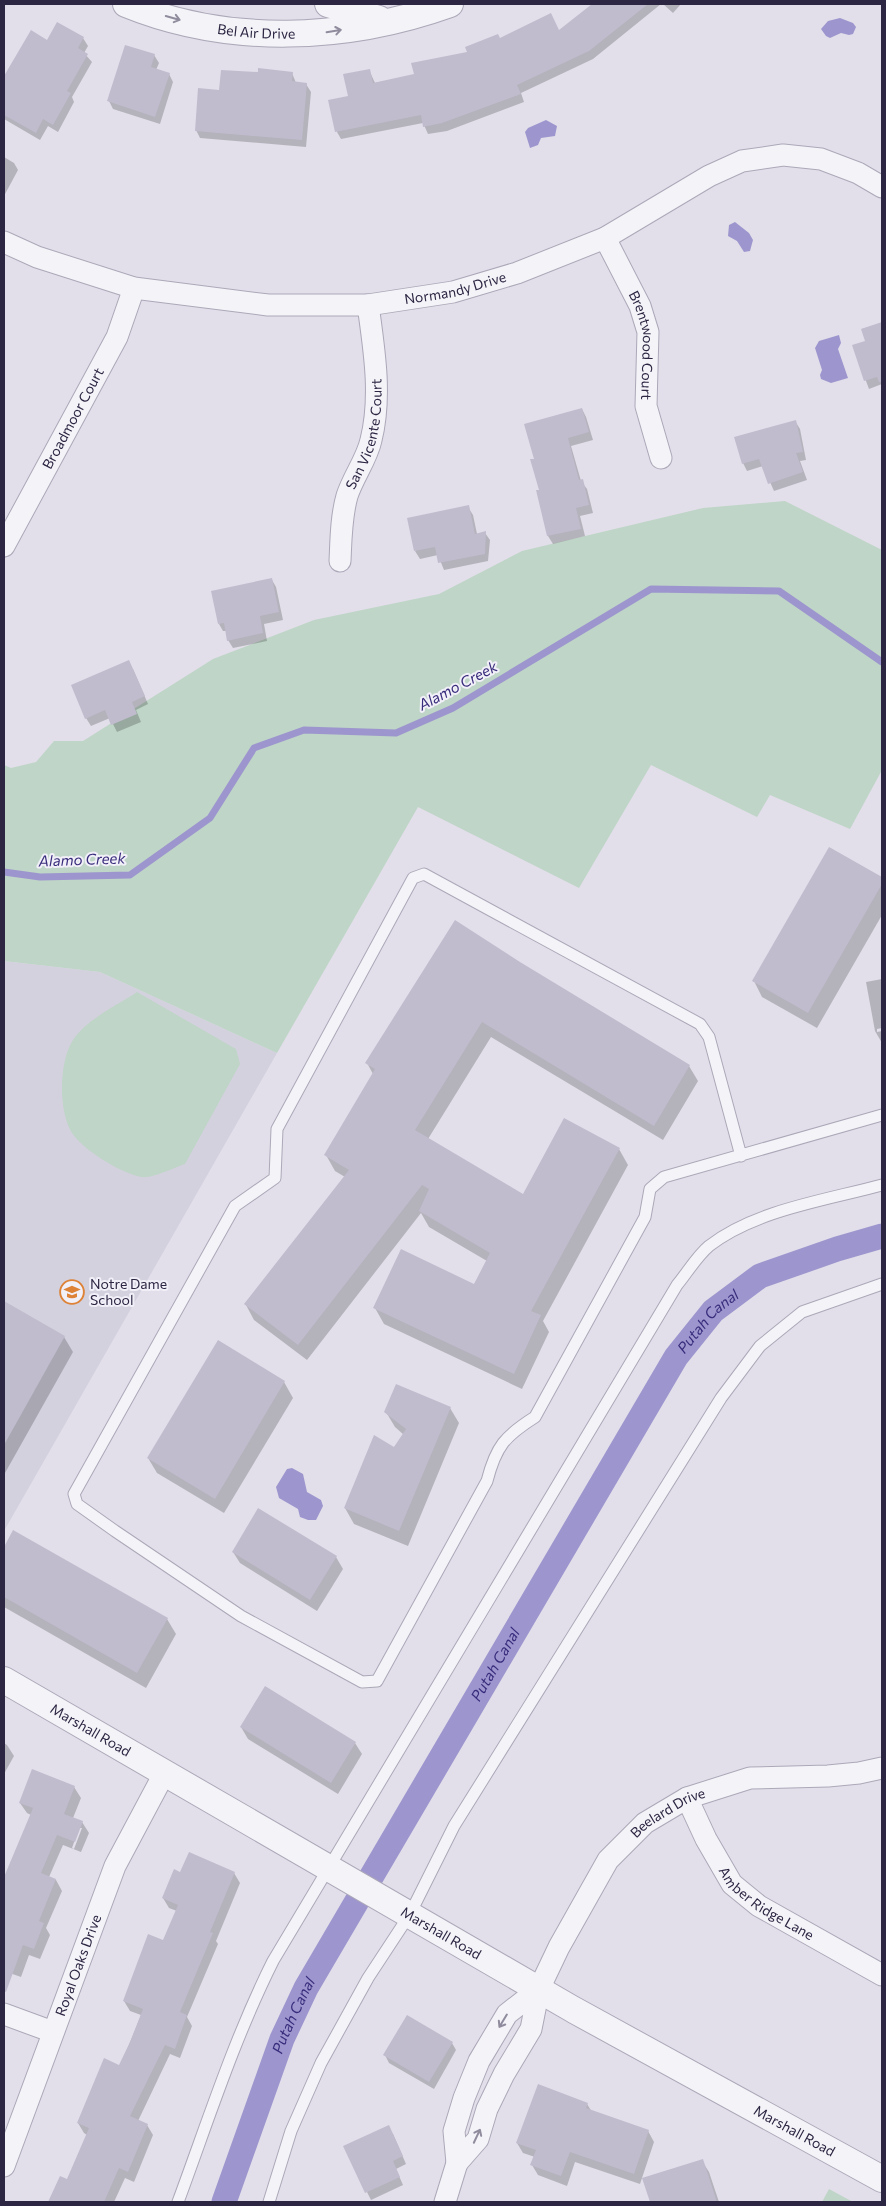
<svg xmlns="http://www.w3.org/2000/svg" width="886" height="2206" viewBox="0 0 886 2206" font-family="Commissioner,sans-serif">
  <style>
    .built { fill: #d4d1df }
    .green { fill: #bfd5c7 }
    .water { fill: #9d96ce }
    .shadow { fill: #0003; fill-rule: evenodd }
    .lines { fill: none; stroke-linecap: round; stroke-linejoin: round }
    .stream { stroke: #9d96ce; stroke-width: 7 }
    .canal { stroke: #9d96ce; stroke-width: 25 }
    .building { fill: #c0bcce }
    .service-casing { stroke: #aca8b8; stroke-width: 13 }
    .minor-casing { stroke: #aca8b8; stroke-width: 23 }
    .tertiary-casing { stroke: #aca8b8; stroke-width: 28 }
    .service { stroke: #f4f3f8; stroke-width: 11 }
    .minor { stroke: #f4f3f8; stroke-width: 21 }
    .tertiary { stroke: #f4f3f8; stroke-width: 26 }
    .oneway { stroke: #908c9e }
    .labels { text-anchor: middle; stroke-width: 4; stroke-linejoin: round; paint-order: stroke }
    .street-label { font-size: 14px; fill: #2d2643; stroke: #f1eff7 }
    .poi-label { font-size: 14px; fill: #2d2643; stroke: #f1eff7; text-anchor: start }
    .water-label { font-size: 15px; font-style: italic; fill: #382c7c; stroke: #f1eff7 }
  </style>
  <rect width="100%" height="100%" fill="#e2dfea"/>
  <polygon class="built" points="4,961 100,972 277,1053 4,1531"/>
  <g class="green">
    <polygon points="785,501 882,550 882,770 850,829 770,795 757,817 651,765 579,888 418,807 277,1053 100,972 4,961 4,765 11,768 36,762 54,741 83,741 213,659 314,620 439,594 522,551 703,508"/>
    <path d="M 137,992 L 236,1049 L 240,1064 L 185,1164 C 176,1167 151,1179 142,1177 C 122,1174 83,1150 72,1133 C 58,1111 59,1061 73,1040 C 87,1019 116,1006 137,992 Z"/>
    <polygon points="829,2189 853,2202 822,2202"/>
  </g>
  <g class="water">
    <polygon points="840,18 853,23 856,27 853,34 849,35 841,33 830,38 826,36 821,29 828,21"/>
    <polygon points="546,120 557,126 555,136 541,138 538,145 530,148 525,132 528,128"/>
    <polygon points="735,222 749,233 753,240 750,251 744,252 737,241 728,236 729,225"/>
    <polygon points="839,335 841,343 838,349 848,378 831,383 821,379 820,375 822,370 815,348 819,341"/>
    <polygon points="292,1468 303,1474 307,1492 321,1500 323,1506 316,1520 308,1520 300,1517 298,1509 279,1498 276,1487 287,1469"/>
  </g>
  <g class="shadow">
    <polygon points="594,4 661,4 593,59 521,93 524,102 447,131 428,134 423,123 341,139 337,132 349,97 369,70 375,83 415,75 500,39 559,32"/>
    <polygon points="663,4 681,4 673,13"/>
    <polygon points="58,24 83,38 88,46 84,53 92,62 72,97 74,102 58,132 48,126 40,140 4,119 4,80 32,32 48,41"/>
    <polygon points="154,55 159,63 156,70 169,74 173,82 160,124 113,109 109,101"/>
    <polygon points="292,73 296,83 306,84 311,92 306,147 200,138 196,130 220,92 259,74"/>
    <polygon points="4,157 14,163 18,170 4,196"/>
    <polygon points="882,323 882,384 869,389 853,346 867,342 862,329"/>
    <polygon points="582,409 586,417 593,440 571,446 581,481 587,489 593,513 580,516 585,536 553,544 548,536 537,491 540,491 535,460"/>
    <polygon points="795,421 800,429 806,460 800,461 807,480 774,491 763,466 747,471 743,463"/>
    <polygon points="468,507 473,515 477,534 485,533 490,540 488,561 444,570 438,555 420,559 415,551"/>
    <polygon points="272,580 276,587 283,620 264,624 267,641 233,648 228,640 227,631 223,631 219,624"/>
    <polygon points="133,669 148,704 136,710 141,722 117,732 110,718 91,726 86,718"/>
    <polygon points="830,848 882,878 882,915 817,1028 762,997 754,981"/>
    <polygon points="519,963 689,1066 698,1081 663,1140 491,1037 428,1139 523,1196 619,1149 628,1165 543,1321 549,1332 522,1389 384,1324 375,1308 474,1285 487,1261 429,1227 421,1213 307,1360 254,1320 246,1305 345,1177 335,1171 326,1155 373,1074 367,1063"/>
    <polygon points="882,979 882,1028 877,1029 877,1032 882,1031 882,1043 875,1031 866,982"/>
    <polygon points="4,1303 64,1337 73,1352 5,1473"/>
    <polygon points="218,1342 284,1382 293,1398 224,1513 157,1473 148,1458"/>
    <polygon points="450,1408 459,1423 408,1546 354,1524 345,1508 404,1435 395,1427 386,1412"/>
    <polygon points="14,1532 167,1619 176,1634 146,1688 4,1607 4,1550"/>
    <polygon points="233,1552 336,1557 343,1569 317,1611 240,1563"/>
    <polygon points="241,1727 355,1743 362,1754 338,1794 248,1739"/>
    <polygon points="4,1743 7,1745 14,1756 4,1774"/>
    <path d="M 74,1787 L 81,1798 L 73,1818 L 82,1822 L 89,1833 L 81,1852 L 63,1845 L 49,1877 L 56,1880 L 62,1891 L 46,1928 L 50,1935 L 40,1959 L 29,1955 L 21,1977 L 4,1971 L 4,1881 L 31,1815 L 27,1813 L 20,1803 ZM 79,1828 L 82,1828 L 74,1849 L 72,1848 Z"/>
    <polygon points="181,1873 234,1873 240,1883 216,1941 218,1944 187,2017 192,2026 180,2058 170,2054 138,2121 147,2125 153,2135 134,2182 125,2178 114,2202 51,2202 60,2178 67,2181 87,2135 84,2133 78,2123 120,2067 141,2015 130,2011 124,2001 164,1942 177,1911 169,1908 163,1898"/>
    <polygon points="452,2043 456,2050 434,2089 389,2063 385,2055"/>
    <polygon points="587,2104 592,2112 648,2131 654,2142 640,2184 575,2162 567,2186 538,2175 532,2165 535,2157 523,2153 517,2143"/>
    <polygon points="393,2134 406,2164 396,2169 403,2185 371,2200 367,2192"/>
    <polygon points="702,2161 709,2172 719,2202 651,2202 644,2179"/>
  </g>
  <g class="lines">
    <polyline class="stream" points="4,872 40,877 130,875 210,818 254,748 304,730 396,733 453,708 651,589 779,591 882,662"/>
    <path class="canal" id="s1" d="M 224,2202 L 282,2039 L 306,1988 L 676,1357 L 713,1311 L 760,1276 L 837,1249 L 882,1236"/>
  </g>
  <g class="building">
    <polygon points="592,4 648,4 589,51 517,85 521,94 442,123 423,127 421,115 335,132 328,100 348,96 343,74 370,69 373,83 414,74 411,63 467,52 465,47 498,34 500,38 551,13 559,30"/>
    <polygon points="57,22 84,37 78,48 88,54 67,91 71,93 53,125 43,119 36,133 4,115 4,76 31,30 47,40"/>
    <polygon points="125,45 155,54 151,67 170,73 155,117 107,101"/>
    <polygon points="258,68 293,72 292,81 307,83 302,140 195,131 198,88 219,90 221,70 258,72"/>
    <polygon points="882,322 882,382 879,382 877,377 864,381 852,345 865,341 861,329"/>
    <polygon points="582,408 589,432 568,438 579,480 583,479 589,505 576,508 581,529 547,536 536,490 539,490 530,459 534,459 524,424"/>
    <polygon points="796,420 803,452 796,453 803,472 768,484 759,459 742,464 734,437"/>
    <polygon points="469,505 475,534 486,531 485,554 438,563 435,547 414,551 407,518"/>
    <polygon points="272,578 279,612 260,616 263,633 227,641 224,623 218,624 211,591"/>
    <polygon points="129,660 145,696 132,702 137,714 111,725 105,710 85,719 71,685"/>
    <polygon points="829,847 882,877 882,884 808,1013 752,981"/>
    <polygon points="455,920 520,962 690,1065 654,1126 482,1022 415,1130 523,1194 564,1118 620,1148 531,1311 541,1315 514,1374 373,1308 401,1249 474,1284 490,1253 419,1211 429,1189 422,1185 298,1345 244,1304 349,1170 324,1155 375,1069 365,1063"/>
    <polygon points="4,1301 65,1336 4,1445"/>
    <polygon points="218,1340 285,1381 215,1499 147,1458"/>
    <polygon points="396,1384 451,1407 399,1531 344,1508 374,1435 394,1447 406,1429 384,1412"/>
    <polygon points="258,1508 337,1556 310,1600 232,1552"/>
    <polygon points="13,1530 168,1618 137,1673 4,1597 4,1547"/>
    <polygon points="265,1686 356,1742 331,1783 240,1727"/>
    <polygon points="32,1769 75,1786 64,1814 83,1821 75,1842 57,1835 41,1873 56,1879 39,1921 44,1923 34,1949 23,1945 6,1992 4,1991 4,1877 33,1808 19,1803"/>
    <polygon points="189,1852 235,1872 210,1932 213,1933 180,2012 187,2015 175,2049 165,2045 130,2116 148,2124 128,2172 119,2168 104,2202 48,2202 60,2176 67,2179 89,2128 77,2123 104,2058 119,2065 131,2040 143,2009 123,2001 148,1934 163,1940 178,1905 162,1898 174,1869 180,1872"/>
    <polygon points="407,2015 453,2042 429,2082 383,2055"/>
    <polygon points="538,2084 588,2103 586,2108 649,2130 634,2174 570,2152 561,2176 530,2165 536,2150 516,2143"/>
    <polygon points="389,2125 403,2156 393,2161 400,2177 365,2193 343,2146"/>
    <polygon points="703,2159 717,2202 650,2202 642,2178"/>
  </g>
  <g class="lines">
    <g class="service-casing">
      <g id="service">
        <path d="M 741,1156 L 709,1037 L 700,1024 L 424,874 L 413,878 L 277,1129 L 275,1178 L 235,1206 L 74,1494 L 77,1504 L 115,1531 L 241,1616 L 362,1682 L 377,1681 L 487,1481 C 496,1446 505,1436 535,1417 L 645,1217 L 650,1189 L 664,1177 L 882,1115"/>
        <path d="M 178,2202 C 208,2121 234,2039 273,1961 L 677,1285 C 687,1273 697,1256 709,1246 C 755,1210 827,1200 882,1185"/>
        <polyline points="269,2202 291,2131 321,2063 368,1978 410,1914 454,1826 721,1398 760,1346 802,1312 882,1284"/>
      </g>
    </g>
    <g class="minor-casing">
      <g id="minor">
        <path id="s2" d="M 605,238 L 640,306 L 648,332 L 646,406 L 661,458"/>
        <path id="s3" d="M 4,242 L 37,257 L 134,288 L 268,305 L 368,305 L 453,292 L 517,273 L 605,238 L 709,176 L 742,161 L 783,155 L 821,159 L 858,173 L 882,187"/>
        <path id="s4" d="M 4,546 L 117,337 L 134,288"/>
        <path id="s5" d="M 340,561 C 341,540 341,517 347,496 C 353,477 367,459 371,440 C 382,396 374,349 368,305"/>
        <path id="s6" d="M 687,1798 L 706,1839 L 732,1884 L 759,1906 L 882,1975"/>
        <path id="s7" d="M 539,1989 L 507,2014 L 479,2061 L 464,2098 L 454,2131 L 457,2163 L 478,2139 L 487,2109 L 504,2074 L 531,2029 L 539,1989 L 559,1947 L 608,1860 L 645,1823 L 687,1798 L 750,1778 L 828,1776 L 859,1773 L 882,1768"/>
        <polyline points="4,2014 53,2032"/>
        <path id="s8" d="M 4,2166 L 115,1866 L 165,1772"/>
        <polyline points="445,2202 457,2163"/>
      </g>
    </g>
    <g class="tertiary-casing">
      <g id="tertiary">
        <path id="s9" d="M 126,4 C 229,46 347,41 450,4"/>
        <polyline points="328,4 379,19"/>
        <path id="s10" d="M 4,1680 L 574,2010 L 882,2179"/>
      </g>
    </g>
    <use href="#service" class="service"/>
    <use href="#minor" class="minor"/>
    <use href="#tertiary" class="tertiary"/>
  </g>
  <defs><path id="oneway-shaft" d="M-6 0H5M1.5-3L5.5 0L1.5 3" fill="none" stroke-width="1.6" stroke-linecap="round" stroke-linejoin="round" transform="scale(1.25)"/></defs>
  <g class="oneway">
    <use href="#oneway-shaft" transform="translate(173 18) rotate(16)"/>
    <use href="#oneway-shaft" transform="translate(334 31) rotate(-9)"/>
    <use href="#oneway-shaft" transform="translate(503 2021) rotate(121)"/>
    <use href="#oneway-shaft" transform="translate(477 2136) rotate(-65)"/>
  </g>
  <defs>
    <g id="school-ring" transform="scale(1.25)"><circle r="9.5" fill="#f1eff7" stroke="#dd8237" stroke-width="1.5"/><path d="M0-5L7-2L0 1L-7-2ZM-4 1L0 2.5L4 1V4Q0 6-4 4Z" fill="#dd8237"/></g>
  </defs>
  <g fill-rule="evenodd">
    <use href="#school-ring" x="72" y="1292"/>
  </g>
  <g class="labels">
    <g class="street-label">
      <text dy="5" stroke="none"><textPath href="#s9" startOffset="134">Bel Air Drive</textPath></text>
      <text dy="5" stroke="none"><textPath href="#s3" startOffset="462">Normandy Drive</textPath></text>
      <text dy="5" stroke="none"><textPath href="#s2" startOffset="116">Brentwood Court</textPath></text>
      <text dy="5" stroke="none"><textPath href="#s4" startOffset="145">Broadmoor Court</textPath></text>
      <text dy="5" stroke="none"><textPath href="#s5" startOffset="131">San Vicente Court</textPath></text>
      <text dy="5" stroke="none"><textPath href="#s10" startOffset="100">Marshall Road</textPath></text>
      <text dy="5" stroke="none"><textPath href="#s7" startOffset="621">Beelard Drive</textPath></text>
      <text dy="5" stroke="none"><textPath href="#s6" startOffset="136">Amber Ridge Lane</textPath></text>
      <text dy="5" stroke="none"><textPath href="#s10" startOffset="505">Marshall Road</textPath></text>
      <text dy="5" stroke="none"><textPath href="#s8" startOffset="214">Royal Oaks Drive</textPath></text>
      <text dy="5" stroke="none"><textPath href="#s10" startOffset="910">Marshall Road</textPath></text>
    </g>
    <g class="poi-label">
      <text x="90" y="1289">Notre Dame<tspan x="90" dy="16">School</tspan></text>
    </g>
    <g class="water-label">
      <text transform="translate(458 686) rotate(-28)" y="5">Alamo Creek</text>
      <text transform="translate(82 860) rotate(-2)" y="5">Alamo Creek</text>
      <text dy="5" stroke="none"><textPath href="#s1" startOffset="1009">Putah Canal</textPath></text>
      <text dy="5" stroke="none"><textPath href="#s1" startOffset="604">Putah Canal</textPath></text>
      <text dy="5" stroke="none"><textPath href="#s1" startOffset="199">Putah Canal</textPath></text>
    </g>
  </g>
  <rect width="886" height="2206" fill="none" stroke="#2d2643" stroke-width="10"/>
</svg>
